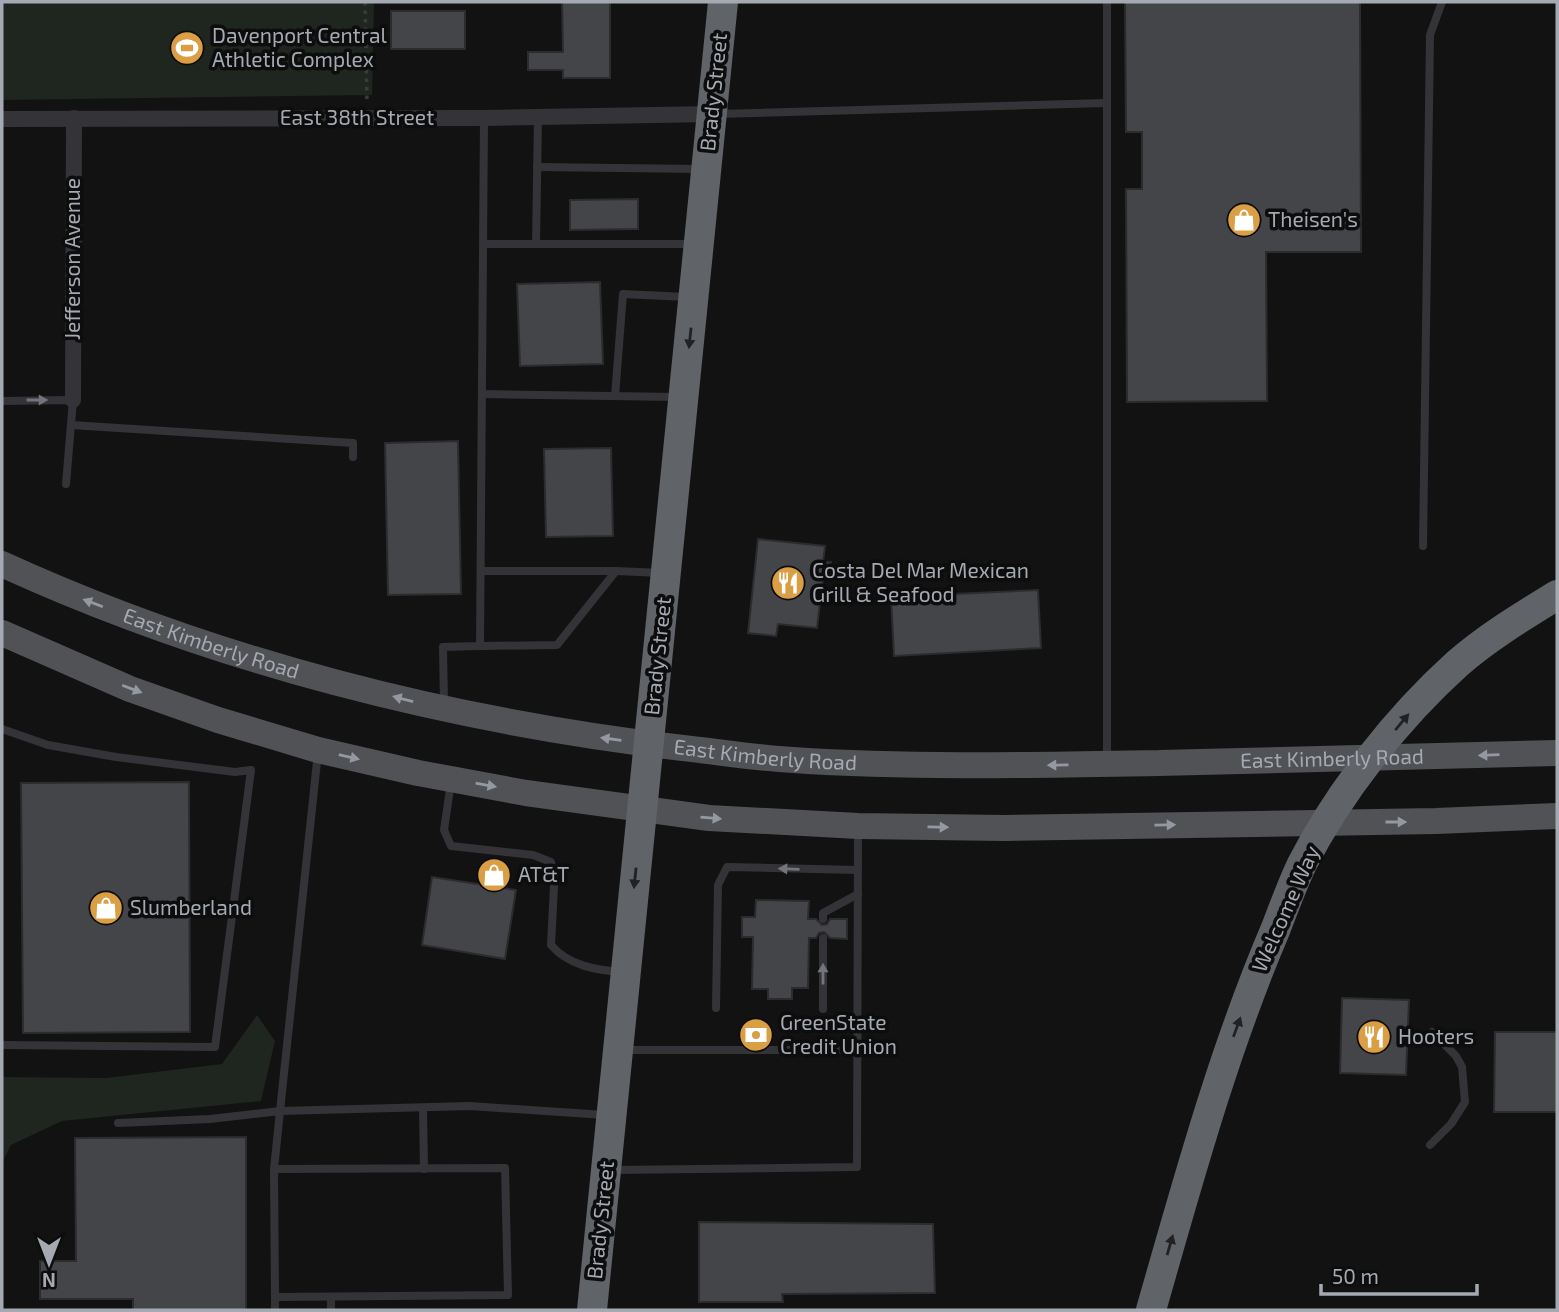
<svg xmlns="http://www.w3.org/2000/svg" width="1559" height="1312" viewBox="0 0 1559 1312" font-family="'Exo 2',sans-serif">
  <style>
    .green { fill: #1f251f }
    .building { fill: #444548; stroke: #2c2c2f; stroke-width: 2 }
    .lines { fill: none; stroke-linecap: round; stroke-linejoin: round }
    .path { stroke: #3a3b3f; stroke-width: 3.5; stroke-dasharray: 3.5 5; stroke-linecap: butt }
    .lane { stroke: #343438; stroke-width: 8 }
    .street { stroke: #343438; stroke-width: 16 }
    .primary { stroke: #505256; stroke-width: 26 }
    .highway { stroke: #606368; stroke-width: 30 }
    .oneway { fill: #222224 }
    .oneway2 { fill: #72757b }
    .oneway3 { fill: #9498a0 }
    .labels { text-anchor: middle; stroke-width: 7; stroke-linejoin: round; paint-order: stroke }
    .poi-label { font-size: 21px; fill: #a5aab2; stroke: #0d0d0e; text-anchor: start }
    .street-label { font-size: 21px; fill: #a5aab2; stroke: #0d0d0e }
  </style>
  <rect width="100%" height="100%" fill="#121213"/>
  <g class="green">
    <polygon points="2,2 374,2 372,95 2,100"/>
    <polygon points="257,1015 275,1041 261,1101 62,1121 11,1145 2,1163 2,1077 106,1078 222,1064"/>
  </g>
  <g class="building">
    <polygon points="562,2 610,2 610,78 563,78 563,70 528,70 528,52 563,52"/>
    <polygon points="1125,2 1360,2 1361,252 1266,252 1267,401 1127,402 1126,189 1142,189 1142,132 1126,132"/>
    <rect x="391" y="11" width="74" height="38"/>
    <polygon points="638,199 638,229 570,230 570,200"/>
    <polygon points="600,282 603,364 520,366 517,284"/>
    <polygon points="458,441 461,594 388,595 385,443"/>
    <polygon points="611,448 613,536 546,537 544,449"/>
    <polygon points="758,539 825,546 823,562 831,562 829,578 823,578 817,628 778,624 776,636 748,633"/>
    <polygon points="1038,590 1041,648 894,656 891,597"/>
    <polygon points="189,782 190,1032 23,1033 21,783"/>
    <polygon points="432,877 516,890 505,959 422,945"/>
    <polygon points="756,900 809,901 808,919 816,919 822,925 827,924 830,919 847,919 847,939 830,938 824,932 819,933 816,938 809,938 808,988 792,988 792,999 768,999 768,989 752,989 753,937 742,937 742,917 755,917"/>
    <polygon points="1342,998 1409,1000 1406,1075 1340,1073"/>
    <polygon points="1495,1032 1557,1032 1557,1112 1494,1112"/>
    <polygon points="246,1137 246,1310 133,1310 133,1299 40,1299 40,1261 76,1261 75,1138"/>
    <polygon points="699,1222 933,1224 935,1293 782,1294 783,1302 699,1302"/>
  </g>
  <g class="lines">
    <polyline class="path" points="365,2 367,102"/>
    <g class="lane">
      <polyline points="1107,2 1107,762"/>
      <polyline points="718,114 1106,103"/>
      <polyline points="537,167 700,169"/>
      <polyline points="484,244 693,244"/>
      <polyline points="536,244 538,117"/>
      <polyline points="483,394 677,397"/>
      <polyline points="615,396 623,294 687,297"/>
      <polyline points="2,401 73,400 66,484"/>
      <polyline points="71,425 353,443 353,457"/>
      <polyline points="1423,546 1430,35 1442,2"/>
      <polyline points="616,571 662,573"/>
      <polyline points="480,646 557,645 616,571 482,571"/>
      <polyline points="444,703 443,647 480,646 484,118"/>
      <polyline points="2,729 48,745 116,757 235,772 251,770 215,1047 2,1045"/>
      <polyline points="318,752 280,1111 470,1106 605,1115"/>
      <path d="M 451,782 L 444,830 L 451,846 L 533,855 L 551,862 L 554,886 L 551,945 C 569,966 596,970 622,972"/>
      <polyline points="823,919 823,913 858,894"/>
      <polyline points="716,1008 718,885 727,867 858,870"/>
      <polyline points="823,1009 823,938"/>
      <polyline points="625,1050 856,1050"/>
      <polyline points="423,1108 424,1169"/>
      <polyline points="118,1123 210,1119 280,1111 274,1169 275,1297 508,1295 505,1168 274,1169"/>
      <polyline points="1430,1145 1451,1124 1465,1102 1462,1067 1456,1056 1432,1032"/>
      <polyline points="612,1170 857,1167 858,829"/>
      <polyline points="275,1297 275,1310"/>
      <polyline points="331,1310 331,1297"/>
    </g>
    <g class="street">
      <polyline points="2,119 484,118 712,114"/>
      <polyline points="73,400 74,118"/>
    </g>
    <g class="primary">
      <path id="s1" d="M 2,564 C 214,661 451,721 683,748 C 719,752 757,758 793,760 C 915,768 1038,765 1159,763 C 1292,760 1425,757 1557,753"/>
      <polyline points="2,633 130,689 218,720 318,750 418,773 526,793 709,818 858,826 1005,828 1436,821 1557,816"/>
    </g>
    <g class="highway">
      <polyline points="592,1310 723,2"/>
      <path d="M 1151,1310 C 1188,1181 1223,1052 1276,928 C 1284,907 1292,885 1302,864 C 1339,792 1397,718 1457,664 C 1488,637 1523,616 1557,595"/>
    </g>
  </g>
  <defs><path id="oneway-solid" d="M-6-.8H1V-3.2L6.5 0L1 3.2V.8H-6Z" transform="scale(1.75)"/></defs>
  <g class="oneway">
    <use href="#oneway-solid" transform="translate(690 338) rotate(96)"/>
    <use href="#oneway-solid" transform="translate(1402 722) rotate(-50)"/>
    <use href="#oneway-solid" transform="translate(635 878) rotate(96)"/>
    <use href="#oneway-solid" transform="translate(1237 1027) rotate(-70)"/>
    <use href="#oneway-solid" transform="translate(1170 1245) rotate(-74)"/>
  </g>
  <g class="oneway2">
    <use href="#oneway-solid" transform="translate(37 400)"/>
    <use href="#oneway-solid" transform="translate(789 869) rotate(-178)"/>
    <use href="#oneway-solid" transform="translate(823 974) rotate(-90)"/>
  </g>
  <g class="oneway3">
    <use href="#oneway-solid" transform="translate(93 603) rotate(-159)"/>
    <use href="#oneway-solid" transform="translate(132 689) rotate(21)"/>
    <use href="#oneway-solid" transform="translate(403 699) rotate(-165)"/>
    <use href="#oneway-solid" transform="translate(611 739) rotate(-172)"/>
    <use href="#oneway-solid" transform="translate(1489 755) rotate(178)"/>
    <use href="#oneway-solid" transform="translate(349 757) rotate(13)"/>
    <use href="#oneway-solid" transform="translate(1058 765) rotate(179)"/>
    <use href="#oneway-solid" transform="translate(486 785) rotate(10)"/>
    <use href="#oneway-solid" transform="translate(711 818) rotate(5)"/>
    <use href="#oneway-solid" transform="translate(1396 822)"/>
    <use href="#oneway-solid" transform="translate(1165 825) rotate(-1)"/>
    <use href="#oneway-solid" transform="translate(938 827) rotate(1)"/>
  </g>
  <defs>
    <g id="stadium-disc" transform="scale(1.75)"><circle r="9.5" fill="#da9e44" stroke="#0d0d0e"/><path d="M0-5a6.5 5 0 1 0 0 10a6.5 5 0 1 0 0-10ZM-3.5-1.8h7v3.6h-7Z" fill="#fff"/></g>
    <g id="shop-disc" transform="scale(1.75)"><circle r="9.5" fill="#da9e44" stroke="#0d0d0e"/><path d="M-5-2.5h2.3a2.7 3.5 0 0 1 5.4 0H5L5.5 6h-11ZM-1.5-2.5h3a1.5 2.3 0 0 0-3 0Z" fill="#fff"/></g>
    <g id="restaurant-disc" transform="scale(1.75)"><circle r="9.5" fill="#da9e44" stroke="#0d0d0e"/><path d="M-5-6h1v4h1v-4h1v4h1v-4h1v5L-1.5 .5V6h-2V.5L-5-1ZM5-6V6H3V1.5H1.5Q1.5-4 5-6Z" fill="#fff"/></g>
    <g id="bank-disc" transform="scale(1.75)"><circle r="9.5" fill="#da9e44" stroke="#0d0d0e"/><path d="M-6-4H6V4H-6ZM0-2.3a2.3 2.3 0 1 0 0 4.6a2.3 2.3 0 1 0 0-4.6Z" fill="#fff"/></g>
  </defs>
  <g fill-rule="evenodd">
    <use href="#stadium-disc" x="187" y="48"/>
    <use href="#shop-disc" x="1244" y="220"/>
    <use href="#restaurant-disc" x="788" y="583"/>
    <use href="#shop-disc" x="494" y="875"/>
    <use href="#shop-disc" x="106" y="908"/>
    <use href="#bank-disc" x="756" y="1035"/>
    <use href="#restaurant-disc" x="1374" y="1037"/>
  </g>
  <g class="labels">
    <g class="poi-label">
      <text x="212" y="43">Davenport Central<tspan x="212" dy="24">Athletic Complex</tspan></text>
      <text x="1268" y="227">Theisen's</text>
      <text x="812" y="578">Costa Del Mar Mexican<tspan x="812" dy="24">Grill &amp; Seafood</tspan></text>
      <text x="518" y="882">AT&amp;T</text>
      <text x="130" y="915">Slumberland</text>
      <text x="780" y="1030">GreenState<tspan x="780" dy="24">Credit Union</tspan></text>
      <text x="1398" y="1044">Hooters</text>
    </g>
    <g class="street-label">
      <text transform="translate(714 92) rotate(-84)" y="7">Brady Street</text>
      <text x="357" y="125">East 38th Street</text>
      <text transform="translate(73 259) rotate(-90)" y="7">Jefferson Avenue</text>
      <text dy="7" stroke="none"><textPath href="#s1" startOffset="224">East Kimberly Road</textPath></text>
      <text transform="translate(658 656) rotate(-84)" y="7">Brady Street</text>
      <text dy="7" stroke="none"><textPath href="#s1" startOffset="791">East Kimberly Road</textPath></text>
      <text dy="7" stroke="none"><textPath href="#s1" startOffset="1358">East Kimberly Road</textPath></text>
      <text transform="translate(1286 909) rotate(-66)" y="7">Welcome Way</text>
      <text transform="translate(601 1220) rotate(-84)" y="7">Brady Street</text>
    </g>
  </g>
  <rect width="1559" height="1312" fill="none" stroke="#a5aab2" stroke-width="7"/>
  <g transform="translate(49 1263) rotate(180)" stroke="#0d0d0e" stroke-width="5" paint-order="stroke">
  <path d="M0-5L12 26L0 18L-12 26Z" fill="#a5aab2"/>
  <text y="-10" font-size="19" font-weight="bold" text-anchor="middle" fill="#a5aab2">N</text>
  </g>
  <path d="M1321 1284v10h156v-10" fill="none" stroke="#a5aab2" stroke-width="3.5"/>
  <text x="1332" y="1284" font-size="21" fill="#a5aab2" stroke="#0d0d0e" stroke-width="5" paint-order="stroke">50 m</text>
</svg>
